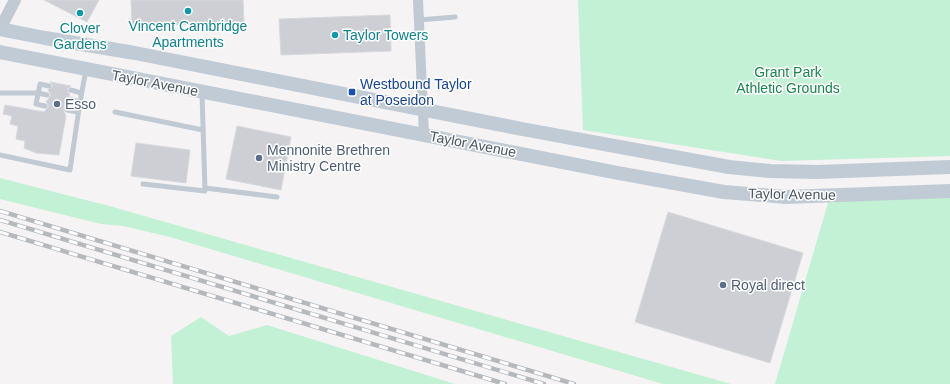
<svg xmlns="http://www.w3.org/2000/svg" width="950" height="384" viewBox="0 0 950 384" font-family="Helvetica,sans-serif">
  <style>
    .green { fill: #c3f1d5 }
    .building { fill: #cdcfd5; stroke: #d7d9de }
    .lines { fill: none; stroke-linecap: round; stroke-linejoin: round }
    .service { stroke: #c1cad2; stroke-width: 5 }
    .minor { stroke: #c1cad2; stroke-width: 10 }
    .tertiary { stroke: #c1cad2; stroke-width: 12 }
    .secondary { stroke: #c1cbd6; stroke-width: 14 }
    .rail-casing { stroke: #b5b8bd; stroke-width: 4.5 }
    .rail { stroke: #fff; stroke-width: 3; stroke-dasharray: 9; stroke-linecap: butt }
    .culture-dot { fill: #0f9aa8; stroke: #fff; stroke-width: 1.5 }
    .transit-dot { fill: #1a4fb4; stroke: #fff; stroke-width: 1.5 }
    .service-dot { fill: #5c6f8a; stroke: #fff; stroke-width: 1.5 }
    .labels { text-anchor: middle; stroke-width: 3; stroke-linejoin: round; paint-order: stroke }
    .culture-label { font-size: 14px; fill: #0d838f; stroke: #fff }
    .park-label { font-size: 14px; fill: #17864f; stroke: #fff }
    .street-label { font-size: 14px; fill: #4a5661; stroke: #fff }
    .transit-label { font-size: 14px; fill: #164399; stroke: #fff; text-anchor: start }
    .service-label { font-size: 14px; fill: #4e5e75; stroke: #fff; text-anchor: start }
  </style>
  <rect width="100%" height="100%" fill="#f5f3f3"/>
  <g class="green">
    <polygon points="578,0 950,0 950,156 781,161 583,130"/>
    <polygon points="0,178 113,207 731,384 663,384 170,237 123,226 101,224 0,199"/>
    <polygon points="950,191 950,384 775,384 830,196"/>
    <polygon points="201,317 229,336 267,325 455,384 173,384 171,336"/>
  </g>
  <g class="building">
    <polygon points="44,0 99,0 87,22"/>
    <polygon points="131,0 243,0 244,22 132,26"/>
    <polygon points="390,15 391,51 281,55 279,19"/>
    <polygon points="50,82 71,86 67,89 70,95 65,98 68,103 68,106 63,109 66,116 59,155 36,153 24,148 25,141 16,139 18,126 10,124 12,116 3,114 5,105 44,112 49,106 46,102 51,95 48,90 53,86"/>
    <polygon points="237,126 291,137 281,190 226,179"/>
    <polygon points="136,143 190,150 186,183 131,176"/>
    <polygon points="668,212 803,253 770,363 635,322"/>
  </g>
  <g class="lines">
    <g class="service">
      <polyline points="419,20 455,17"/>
      <polyline points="71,90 81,93"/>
      <polyline points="0,93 38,93 47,95"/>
      <polyline points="69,99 80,102 86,70"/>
      <polyline points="45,106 36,104 40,84 49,86"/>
      <polyline points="67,110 78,112"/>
      <polyline points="115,112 203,130"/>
      <polyline points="0,155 70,170 80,102"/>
      <polyline points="143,184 205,191 202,93"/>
      <polyline points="205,188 277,197"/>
    </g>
    <polyline class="minor" points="418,0 424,134"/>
    <polyline class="tertiary" points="0,29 15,0"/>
    <g class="secondary">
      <polyline points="0,29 45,38 135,53 522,129 729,167 770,171 817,172 950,167"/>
      <polyline points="0,52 618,173 724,192 786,197 950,191"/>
    </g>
    <g class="rail-casing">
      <g id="rail">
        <polyline points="0,211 574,384"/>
        <polyline points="0,220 544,384"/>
        <polyline points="0,232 505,384"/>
      </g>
    </g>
    <use href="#rail" class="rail"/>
  </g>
  <g class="culture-dot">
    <circle cx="188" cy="11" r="4"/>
    <circle cx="80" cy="13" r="4"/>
    <circle cx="335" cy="35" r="4"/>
  </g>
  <rect class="transit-dot" x="348" y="88" width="8" height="8" rx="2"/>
  <g class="service-dot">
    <circle cx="57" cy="104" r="4"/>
    <circle cx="259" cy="158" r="4"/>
    <circle cx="723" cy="285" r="4"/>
  </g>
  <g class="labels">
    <g class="culture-label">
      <text x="188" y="31">Vincent Cambridge<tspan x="188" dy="16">Apartments</tspan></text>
      <text x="80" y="33">Clover<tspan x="80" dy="16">Gardens</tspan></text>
      <text x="343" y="40" text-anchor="start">Taylor Towers</text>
    </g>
    <g class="park-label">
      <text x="788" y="77">Grant Park<tspan x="788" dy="16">Athletic Grounds</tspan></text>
    </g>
    <g class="street-label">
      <text transform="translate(155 83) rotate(11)" y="5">Taylor Avenue</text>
      <text transform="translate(473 144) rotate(11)" y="5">Taylor Avenue</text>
      <text transform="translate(792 194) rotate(1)" y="5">Taylor Avenue</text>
    </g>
    <g class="transit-label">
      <text x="360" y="89">Westbound Taylor<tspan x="360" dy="16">at Poseidon</tspan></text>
    </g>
    <g class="service-label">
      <text x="65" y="109">Esso</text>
      <text x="267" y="155">Mennonite Brethren<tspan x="267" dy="16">Ministry Centre</tspan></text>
      <text x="731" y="290">Royal direct</text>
    </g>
  </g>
</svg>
